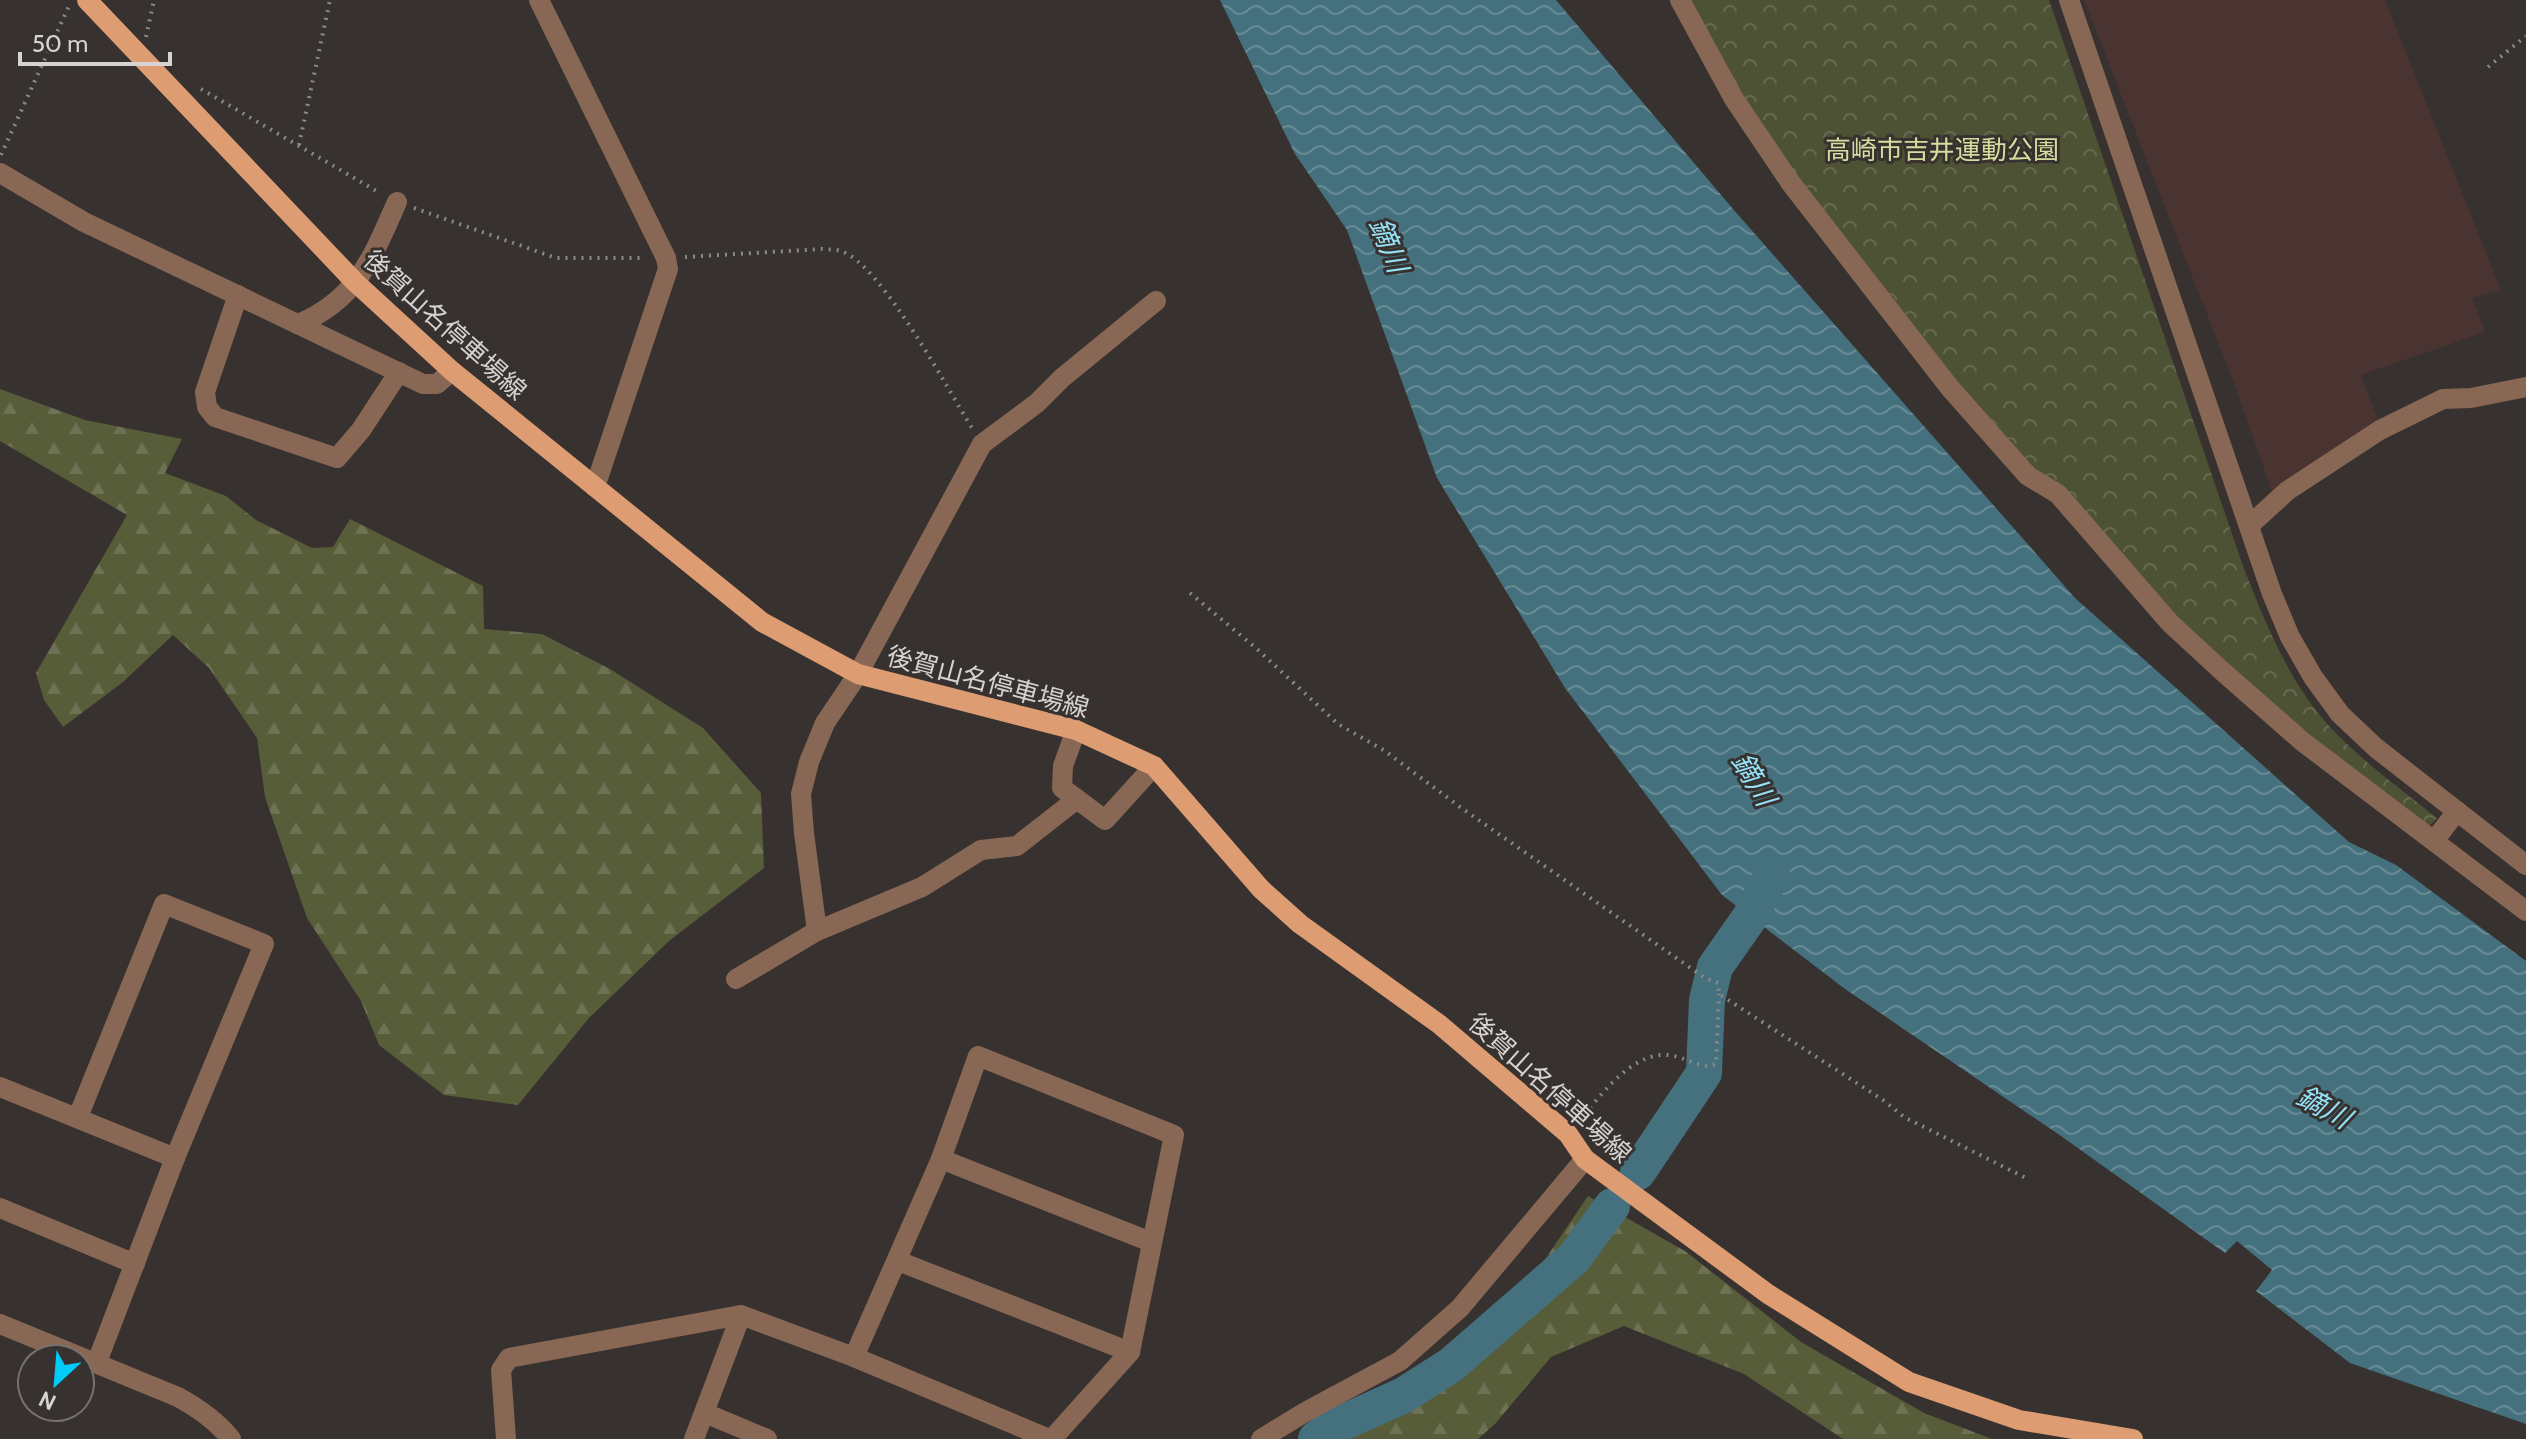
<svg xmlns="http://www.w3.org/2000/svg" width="2526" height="1439" viewBox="0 0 2526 1439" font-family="Cabin,'Noto Sans JP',sans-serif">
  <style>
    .commercial { fill: #493432 }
    .forest { fill: url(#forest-firs) }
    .park { fill: url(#park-crowns) }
    .water { fill: url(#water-waves) }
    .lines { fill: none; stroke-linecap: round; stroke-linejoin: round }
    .river { stroke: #45717e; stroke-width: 36 }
    .path { stroke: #8d8987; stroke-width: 4; stroke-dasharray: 2 6; stroke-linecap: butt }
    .minor { stroke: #886854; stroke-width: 20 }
    .major { stroke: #dd9c72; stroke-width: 20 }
    .labels { text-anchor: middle; stroke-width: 6; stroke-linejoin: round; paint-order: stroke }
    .park-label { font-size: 26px; fill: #d3dd9e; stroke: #37312f }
    .street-label { font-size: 26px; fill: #d6d3d1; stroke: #37312f }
    .water-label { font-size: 28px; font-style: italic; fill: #94e2f8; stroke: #37312f }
  </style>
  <defs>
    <pattern id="forest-firs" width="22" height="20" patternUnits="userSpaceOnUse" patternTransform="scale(2)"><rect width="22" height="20" fill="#575c39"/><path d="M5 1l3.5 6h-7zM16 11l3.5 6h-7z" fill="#6e7255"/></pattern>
    <pattern id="park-crowns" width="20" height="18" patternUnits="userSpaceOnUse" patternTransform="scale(2)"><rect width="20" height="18" fill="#4e5235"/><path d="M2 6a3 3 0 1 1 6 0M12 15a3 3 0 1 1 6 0" fill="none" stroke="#676a51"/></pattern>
    <pattern id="water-waves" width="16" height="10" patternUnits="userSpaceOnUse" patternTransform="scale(2)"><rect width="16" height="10" fill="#45717e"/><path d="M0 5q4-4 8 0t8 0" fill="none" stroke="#688b95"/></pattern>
  </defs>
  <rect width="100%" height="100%" fill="#37312f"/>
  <polygon class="commercial" points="2084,0 2385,0 2501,290 2472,298 2485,332 2361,375 2380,426 2274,498 2235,386"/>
  <g class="forest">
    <polygon points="0,389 85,420 182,439 165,473 226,496 256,520 312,548 333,547 350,519 483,586 484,629 542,634 610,669 703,728 761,793 764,868 669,941 589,1018 518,1105 444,1095 379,1045 361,1001 307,918 265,797 257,738 209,668 173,635 123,682 63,727 44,700 36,673 127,515 0,441"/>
    <polygon points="1588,1196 1685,1251 1801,1342 1924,1413 1992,1439 1843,1439 1744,1374 1624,1326 1551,1357 1495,1424 1478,1439 1341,1439 1527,1286"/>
  </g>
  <path class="park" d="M 1670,0 L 2049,0 L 2243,566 C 2265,622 2288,681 2330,727 C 2362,761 2400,789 2437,818 L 2419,837 L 2301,745 L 1944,392 L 1874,307 L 1782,188 Z"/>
  <polygon class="water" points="1220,0 1556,0 1733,209 2075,598 2349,842 2396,865 2526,961 2526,1424 2350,1363 2256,1291 2272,1270 2237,1241 2225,1253 2061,1136 1845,989 1722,895 1565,688 1437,478 1347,230 1295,154"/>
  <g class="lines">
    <g class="river">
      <polyline points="1638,1172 1704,1073 1707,1000 1715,967 1750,917 1772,875"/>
      <polyline points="1316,1439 1329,1429 1404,1395 1451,1365 1574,1258 1612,1206"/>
    </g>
    <g class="path">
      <polyline points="146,37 154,0"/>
      <polyline points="2488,67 2526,36"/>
      <polyline points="201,89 380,193"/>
      <polyline points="299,145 330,0"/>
      <polyline points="1,155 69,6"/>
      <polyline points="414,208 556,258 644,258"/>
      <path d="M 685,257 L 822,249 C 828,250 835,249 841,251 C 881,264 948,390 972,428"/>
      <polyline points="1190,593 1257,649 1338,724 1385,751 1460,807 1705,978 1718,983 1719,994 1883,1100 1904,1117 2026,1178"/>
      <path d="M 1580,1120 C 1601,1095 1635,1047 1674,1056 C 1689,1059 1702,1070 1716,1064 L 1719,994"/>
    </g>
    <g class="minor">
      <polyline points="539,0 666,258 668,269 595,487"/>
      <polyline points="1680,0 1734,99 1790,182 1950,388 2028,476 2058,494 2170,623 2222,671 2303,742 2526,911"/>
      <polyline points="2069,0 2272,594 2290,637 2313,677 2340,714 2376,748 2526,865"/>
      <polyline points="0,173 84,222 423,384 437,384 452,371"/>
      <polyline points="238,295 205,392 207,407 215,417 337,458 361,430 399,372"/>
      <path d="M 298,324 C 357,300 373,256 397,202"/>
      <polyline points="2250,525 2287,491 2380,430 2443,399 2471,398 2526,387"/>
      <polyline points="1076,730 1063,766 1062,788 1105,820 1154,766"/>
      <polyline points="2434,841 2457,811"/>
      <polyline points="817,931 804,833 801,794 809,762 825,723 858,674 982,444 1037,403 1062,378 1156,301"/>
      <polyline points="736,979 817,931 922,887 981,850 1017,846 1077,799"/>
      <polyline points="0,1087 175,1158"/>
      <polyline points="78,1117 164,904 264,944 175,1158 97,1362"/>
      <polyline points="941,1159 1151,1242"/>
      <polyline points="0,1208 135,1264"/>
      <polyline points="898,1261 1130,1352"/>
      <path d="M 0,1324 L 178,1397 C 198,1408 217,1421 231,1439"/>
      <polyline points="854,1357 941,1159 978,1056 1174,1135 1130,1352 1052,1439"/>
      <polyline points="705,1413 767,1439"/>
      <polyline points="506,1439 501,1370 509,1358 741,1315 854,1357 1049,1439"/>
      <polyline points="694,1439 741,1315"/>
      <polyline points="1261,1439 1307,1411 1400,1361 1460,1308 1585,1159"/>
    </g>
    <polyline class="major" points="87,0 355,282 452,371 762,622 858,674 1076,730 1154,766 1261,889 1300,924 1439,1024 1568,1134 1585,1159 1768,1294 1909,1382 2019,1420 2133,1439"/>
  </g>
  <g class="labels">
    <g class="park-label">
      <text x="1942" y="159">高崎市吉井運動公園</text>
    </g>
    <g class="street-label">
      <text transform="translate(445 325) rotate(42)" y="9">後賀山名停車場線</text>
      <text transform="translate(988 682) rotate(15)" y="9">後賀山名停車場線</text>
      <text transform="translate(1550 1088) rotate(42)" y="9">後賀山名停車場線</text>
    </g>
    <g class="water-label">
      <text transform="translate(1389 245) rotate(68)" y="10">鏑川</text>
      <text transform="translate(1754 779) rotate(59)" y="10">鏑川</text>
      <text transform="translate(2324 1107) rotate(29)" y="10">鏑川</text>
    </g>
  </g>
  <g transform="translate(56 1383) rotate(206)"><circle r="38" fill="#37312f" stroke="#777270" stroke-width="2"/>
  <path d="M0-6L14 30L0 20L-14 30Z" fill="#00cbf9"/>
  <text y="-12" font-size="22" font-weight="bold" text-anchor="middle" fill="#d6d3d1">N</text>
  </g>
  <path d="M20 52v12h150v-12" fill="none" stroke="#d6d3d1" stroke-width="4"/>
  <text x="32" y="52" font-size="24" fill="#d6d3d1" stroke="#37312f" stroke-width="6" paint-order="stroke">50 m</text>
</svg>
